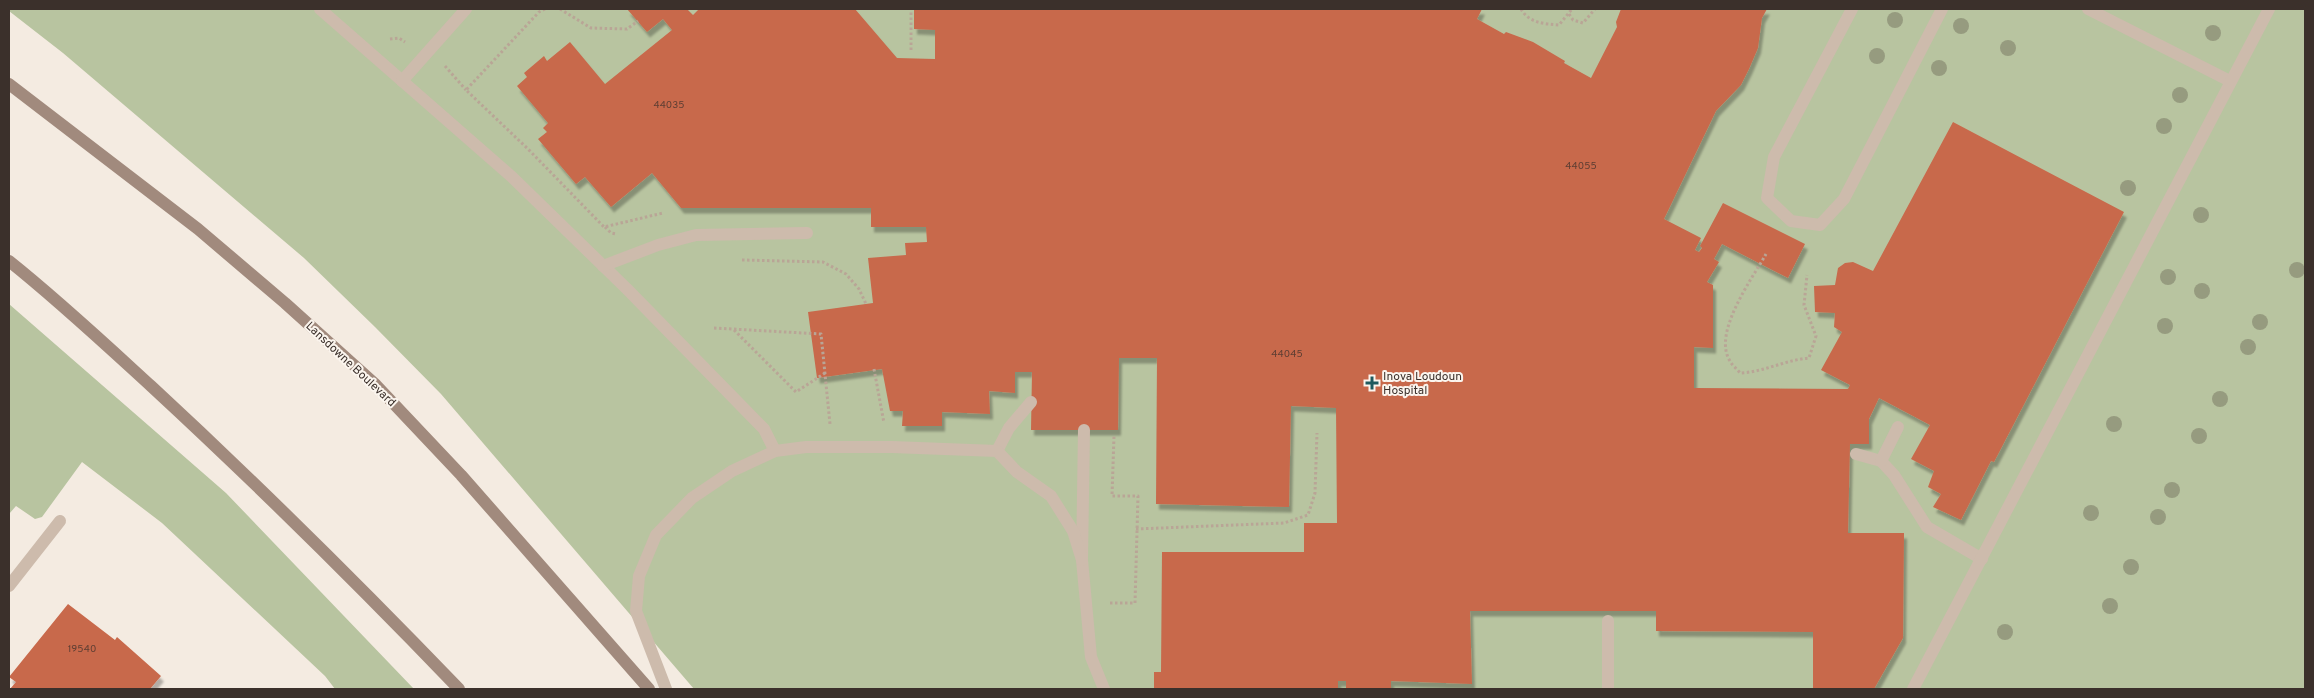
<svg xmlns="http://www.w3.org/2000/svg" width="2314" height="698" viewBox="0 0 2314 698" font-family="Overpass,sans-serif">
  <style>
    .green { fill: #b8c4a0 }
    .building { fill: #c8694b; filter: url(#shadow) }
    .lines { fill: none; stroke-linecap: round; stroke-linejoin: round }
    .path { stroke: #b9a596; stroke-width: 3; stroke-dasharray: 2.5 2.5; stroke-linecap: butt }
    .lane { stroke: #cdbbac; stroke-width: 12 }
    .secondary { stroke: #a18a7d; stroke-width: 12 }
    .tree { fill: #969b7f }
    .poi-dot { fill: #1f5a5e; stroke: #fbf5ee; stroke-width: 2 }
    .labels { text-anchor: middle; stroke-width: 4; stroke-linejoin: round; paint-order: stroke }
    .number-label { font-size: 10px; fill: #5e3e33 }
    .street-label { font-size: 12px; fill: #3b302b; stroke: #fbf5ee }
    .poi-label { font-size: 12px; fill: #3b302b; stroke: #fbf5ee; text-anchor: start }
  </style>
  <defs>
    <filter id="shadow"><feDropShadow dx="3" dy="5.5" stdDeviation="1" flood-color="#0004"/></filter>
  </defs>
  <rect width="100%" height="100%" fill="#f4ebe1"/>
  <g class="green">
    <polygon points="9,9 2305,9 2305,689 694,689 441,394 375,327 304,258 63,53 9,11"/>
    <polygon points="9,304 226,493 414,689 335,689 325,676 162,523 82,462 42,517 35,519 16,506 9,514"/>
  </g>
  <g class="building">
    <polygon points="627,9 687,9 693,15 699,9 855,9 897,58 935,59 935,30 914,29 914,9 1482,9 1477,19 1504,34 1506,32 1533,42 1565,61 1564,63 1591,78 1617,27 1616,22 1621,9 1767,9 1762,18 1758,48 1749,69 1741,85 1716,111 1664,219 1701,238 1695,250 1699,252 1702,248 1700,246 1723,203 1805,244 1788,278 1722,244 1714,259 1719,262 1707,282 1713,285 1713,348 1694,347 1694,388 1848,389 1850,385 1821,370 1842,332 1834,327 1835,313 1815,312 1814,286 1835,285 1838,268 1845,263 1853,262 1873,271 1953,122 2124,212 1994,462 1991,461 1961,520 1933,507 1941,494 1928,487 1934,471 1911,459 1930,425 1879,398 1869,419 1869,444 1850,444 1848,533 1904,533 1903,638 1874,689 1813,689 1813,632 1656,631 1656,611 1470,611 1472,684 1391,681 1391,689 1346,689 1346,681 1338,681 1338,689 1154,689 1154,672 1161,672 1162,552 1304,552 1304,523 1337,523 1336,408 1291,406 1289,507 1156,504 1157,358 1119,358 1118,430 1031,430 1032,372 1015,372 1015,393 989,391 990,414 942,412 942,426 902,426 903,411 890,411 882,369 817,378 808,312 873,303 868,258 906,255 905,243 927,242 926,227 871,227 871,208 681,208 652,173 611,207 585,177 576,184 538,139 547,132 543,128 548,123 517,86 527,77 524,73 544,56 547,61 570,42 605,84 672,30 663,19 647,32"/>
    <polygon points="68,604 115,640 117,637 161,676 150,689 10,689 16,682 9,677"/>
  </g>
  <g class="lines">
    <g class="path">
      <polyline points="545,9 539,12 466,90 528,149 604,227 663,213"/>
      <polyline points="560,9 591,28 627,29 638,21"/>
      <path d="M 1521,9 C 1529,23 1544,24 1559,25 L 1572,9"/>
      <polyline points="1569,14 1573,20 1583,23 1595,9"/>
      <polyline points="390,39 399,38 405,42"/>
      <polyline points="911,50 911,9"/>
      <polyline points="445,66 466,90"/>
      <polyline points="605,227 611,233 616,234"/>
      <path d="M 1766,254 C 1752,279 1712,333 1730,361 C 1732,365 1737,369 1740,373 C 1764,372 1785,360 1809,358 L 1816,336 L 1804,305 L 1807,275"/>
      <polyline points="742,260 823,262 846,274 859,289 866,304"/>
      <polyline points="714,328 821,334 830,424"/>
      <polyline points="734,330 796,392 825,373"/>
      <polyline points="874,369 884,423"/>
      <polyline points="1136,529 1284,523 1308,515 1315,493 1317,433"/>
      <polyline points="1110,603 1135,603 1138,496 1112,496 1114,436"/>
    </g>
    <g class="lane">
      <polyline points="320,9 512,177 627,289 764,429 775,451"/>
      <polyline points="1852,9 1774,157 1767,198 1791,221 1820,225 1844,199 1942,9"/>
      <polyline points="2088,9 2230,81"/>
      <polyline points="402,81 466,9"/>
      <polyline points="603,266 658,245 696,235 807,233"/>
      <polyline points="1084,430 1082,560 1091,657 1104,689"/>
      <polyline points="997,451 1009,428 1031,402"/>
      <polyline points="1856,454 1881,461 1894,475 1927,527 1982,559"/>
      <polyline points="1881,461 1898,427"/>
      <polyline points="9,586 60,521"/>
      <polyline points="666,689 636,611 639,576 656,535 692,498 732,471 775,451 806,447 892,447 997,451 1017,472 1051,496 1073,531 1082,560"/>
      <polyline points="1608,689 1608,621"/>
      <polyline points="1913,689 2269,9"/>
    </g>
    <g class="secondary">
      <polyline points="9,84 198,229 285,303 376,385 461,475 649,689"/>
      <path d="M 9,261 C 58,300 104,343 151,386 C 257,484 359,585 459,689"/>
    </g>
  </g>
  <g class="tree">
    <circle cx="1895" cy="20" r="8"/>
    <circle cx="1961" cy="26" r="8"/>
    <circle cx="2213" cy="33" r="8"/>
    <circle cx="2008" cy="48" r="8"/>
    <circle cx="1877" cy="56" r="8"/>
    <circle cx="1939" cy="68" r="8"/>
    <circle cx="2180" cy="95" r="8"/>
    <circle cx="2164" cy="126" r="8"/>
    <circle cx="2128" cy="188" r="8"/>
    <circle cx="2201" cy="215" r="8"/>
    <circle cx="2297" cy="270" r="8"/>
    <circle cx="2168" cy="277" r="8"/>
    <circle cx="2202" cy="291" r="8"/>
    <circle cx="2260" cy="322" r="8"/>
    <circle cx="2165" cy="326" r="8"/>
    <circle cx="2248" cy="347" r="8"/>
    <circle cx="2220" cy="399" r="8"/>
    <circle cx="2114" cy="424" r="8"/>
    <circle cx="2199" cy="436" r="8"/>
    <circle cx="2172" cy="490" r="8"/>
    <circle cx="2091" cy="513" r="8"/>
    <circle cx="2158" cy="517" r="8"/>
    <circle cx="2131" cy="567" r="8"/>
    <circle cx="2110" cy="606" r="8"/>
    <circle cx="2005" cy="632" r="8"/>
  </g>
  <path class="poi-dot" d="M1369.5 375.5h5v5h5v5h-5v5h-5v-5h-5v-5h5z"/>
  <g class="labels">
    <g class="number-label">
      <text x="669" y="108">44035</text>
      <text x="1581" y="169">44055</text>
      <text x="1287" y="357">44045</text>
      <text x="82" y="652">19540</text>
    </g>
    <g class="street-label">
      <text transform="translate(351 364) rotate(43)" y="4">Lansdowne Boulevard</text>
    </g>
    <g class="poi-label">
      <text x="1383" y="380">Inova Loudoun<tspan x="1383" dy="14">Hospital</tspan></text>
    </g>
  </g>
  <rect width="2314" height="698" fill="none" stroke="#3b302b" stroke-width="20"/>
</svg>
